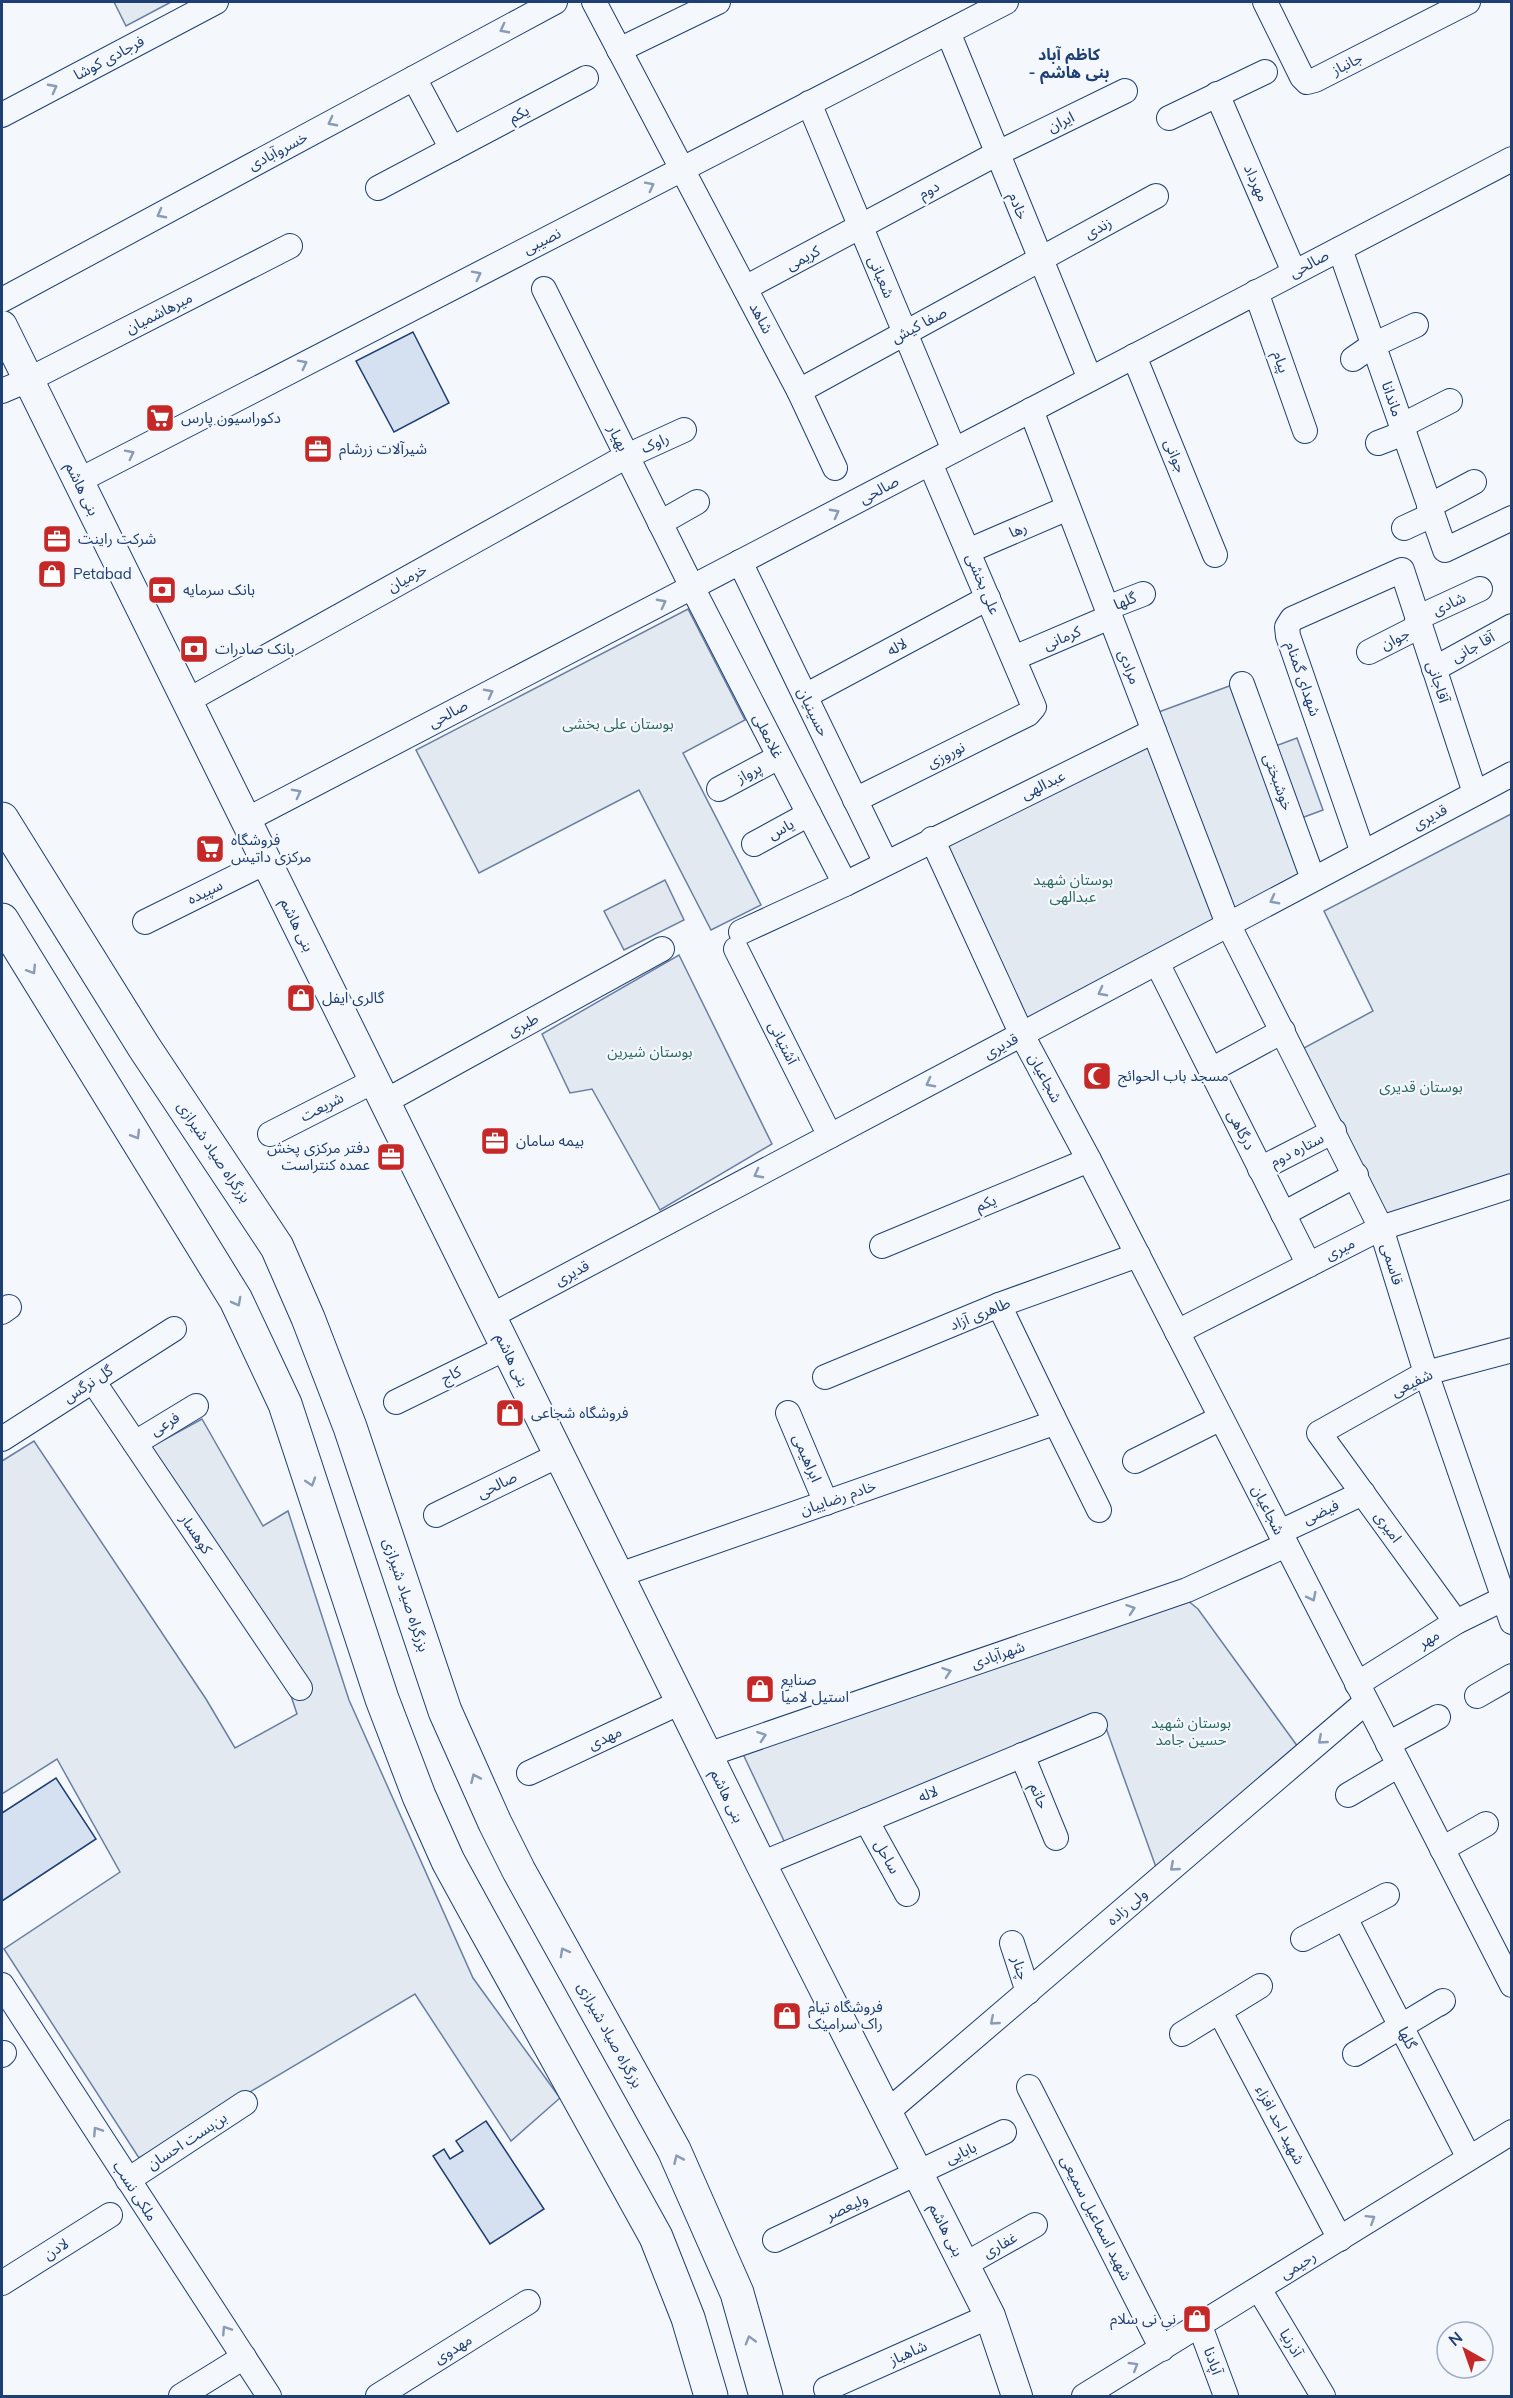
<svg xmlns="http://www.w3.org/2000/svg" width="1513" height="2398" viewBox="0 0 1513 2398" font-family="Mulish,'Noto Sans Arabic',sans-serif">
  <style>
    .green { fill: #e3e9f0; stroke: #687fa3; stroke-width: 1.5 }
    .parking { fill: #e3e8f0; stroke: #687fa3; stroke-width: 1.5 }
    .building { fill: #d5e0f0; stroke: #1d3f73; stroke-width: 1.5 }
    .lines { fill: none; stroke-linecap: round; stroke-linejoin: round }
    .minor-casing { stroke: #1d3f73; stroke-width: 26 }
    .major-casing { stroke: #1d3f73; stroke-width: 32 }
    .highway-casing { stroke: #1d3f73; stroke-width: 35 }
    .minor { stroke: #f4f7fb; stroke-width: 24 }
    .major { stroke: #f4f7fb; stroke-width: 30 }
    .highway { stroke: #f4f7fb; stroke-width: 33 }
    .oneway { stroke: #889bb7 }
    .labels { text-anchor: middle; stroke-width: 4.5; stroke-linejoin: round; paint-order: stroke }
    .street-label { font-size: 15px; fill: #1d3f73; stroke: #f4f7fb }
    .poi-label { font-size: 15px; fill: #1d3f73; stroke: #f4f7fb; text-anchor: start }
    .park-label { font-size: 15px; fill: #2c6c60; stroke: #f4f7fb }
    .neighbourhood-label { font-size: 16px; font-weight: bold; fill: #1d3f73; stroke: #f4f7fb }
  </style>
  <rect width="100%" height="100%" fill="#f4f7fb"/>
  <g class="green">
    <polygon points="114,2 171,2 126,26"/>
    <polygon points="688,609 745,720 683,753 761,905 711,930 639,790 479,873 416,750"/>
    <polygon points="1232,685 1303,875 1231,913 1156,713"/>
    <polygon points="1297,738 1323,810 1296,820 1270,748"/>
    <polygon points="1150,741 1221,923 1027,1026 940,842"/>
    <polygon points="1511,814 1511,1177 1383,1218 1302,1049 1373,1011 1324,911"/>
    <polygon points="679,955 772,1144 660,1210 592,1089 570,1093 542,1034"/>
    <polygon points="202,1419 263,1526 288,1511 349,1700 473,1978 560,2098 511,2141 415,1994 139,2158 4,1949 120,1872 57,1759 2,1794 2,1461 34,1441 206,1699 235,1748 297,1714 266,1620 147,1449"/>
    <polygon points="1187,1600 1198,1609 1298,1747 1157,1870 1101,1714 786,1845 743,1754"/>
  </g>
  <polygon class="parking" points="665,880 684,920 624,950 604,911"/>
  <g class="building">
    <polygon points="413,332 449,403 394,432 356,361"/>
    <polygon points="56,1778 96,1839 2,1901 2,1813"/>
    <polygon points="486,2121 544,2209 490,2244 433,2156 444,2149 450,2159 463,2151 456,2141"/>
  </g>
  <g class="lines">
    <g class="minor-casing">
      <g id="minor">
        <polyline points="594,2 799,391 835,468"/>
        <polyline points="1265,2 1302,77 1307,82 1315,80 1468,2"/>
        <polyline points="948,32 1090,379"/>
        <polyline points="619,50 718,2"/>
        <polyline points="414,78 452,149"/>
        <polyline points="1217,94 1294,272"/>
        <polyline points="809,103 954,450"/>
        <polyline points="2,115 216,2"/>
        <polyline points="1169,118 1265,72"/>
        <polyline points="378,188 586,78"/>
        <polyline points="1340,249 1445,550 1512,518"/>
        <polyline points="745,288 998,153 1125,91"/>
        <polyline points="544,289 692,587 845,884"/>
        <polyline points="1256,292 1305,431"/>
        <polyline points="2,300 555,2"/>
        <polyline points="1134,356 1215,555"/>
        <polyline points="1353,359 1373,345 1416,325"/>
        <polyline points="2,391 28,380 290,246"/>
        <polyline points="799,391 1156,196"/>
        <polyline points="1031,410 1228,924 1381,1228 1426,1373 1512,1622"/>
        <polyline points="1401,426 1450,401"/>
        <polyline points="1378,443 1404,433"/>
        <polyline points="78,481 1006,2"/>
        <polyline points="1429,506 1474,482"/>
        <polyline points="660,523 697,502"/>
        <polyline points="1404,528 1432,515"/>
        <polyline points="968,551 1068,508"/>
        <polyline points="740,562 886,863"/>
        <polyline points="1107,608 1143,594"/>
        <polyline points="1417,618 1480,589"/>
        <polyline points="1369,652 1420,626"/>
        <polyline points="1014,658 1110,617"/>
        <polyline points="1434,669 1512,626"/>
        <polyline points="1242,684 1313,879"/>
        <polyline points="805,696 988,598"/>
        <polyline points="187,701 627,456 684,430"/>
        <polyline points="719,789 779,757"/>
        <polyline points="855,800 1028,714 1034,707 930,463"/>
        <polyline points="246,820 1512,159"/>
        <polyline points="932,839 1022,1035 1089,1160 1512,1985"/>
        <polyline points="754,844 809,814"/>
        <polyline points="1363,853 1288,636 1287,627 1292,619 1402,570 1475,793"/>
        <polyline points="145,922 266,862"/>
        <polyline points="741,932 845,884 1154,731"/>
        <polyline points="736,949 830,1136"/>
        <polyline points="1157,963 1309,1265"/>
        <polyline points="1211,1070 1283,1031"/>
        <polyline points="384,1102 662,949"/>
        <polyline points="270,1134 374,1081"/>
        <polyline points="1260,1169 1334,1131"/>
        <polyline points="1283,1214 1356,1175"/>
        <polyline points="882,1246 1089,1160"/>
        <polyline points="2,1312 9,1307"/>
        <polyline points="491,1316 1512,774"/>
        <polyline points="1177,1332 1381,1228 1512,1186"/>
        <polyline points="825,1377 999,1305 1138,1255"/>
        <polyline points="93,1381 300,1688"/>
        <polyline points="396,1402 506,1348"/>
        <polyline points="788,1413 826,1503"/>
        <polyline points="1053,1417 1099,1510"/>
        <polyline points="2,1439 174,1329"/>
        <polyline points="135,1443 196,1406"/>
        <polyline points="1135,1461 1221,1418"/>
        <polyline points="436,1515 559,1455"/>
        <polyline points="1280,1532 1363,1493"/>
        <polyline points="619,1575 1048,1425 1053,1417 999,1305"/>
        <polyline points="1456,1622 1319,1433 1426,1373 1512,1350"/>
        <polyline points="1357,1684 1456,1622 1503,1599"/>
        <polyline points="1477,1696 1512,1676"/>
        <polyline points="1388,1744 1438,1717"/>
        <polyline points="707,1755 1187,1590 1286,1545"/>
        <polyline points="1022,1755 1056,1838"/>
        <polyline points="529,1773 681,1702"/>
        <polyline points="1348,1795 1399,1765"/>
        <polyline points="866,1820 907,1894"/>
        <polyline points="1442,1849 1486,1824"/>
        <polyline points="761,1864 1095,1725"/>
        <polyline points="1345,1918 1469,2158"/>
        <polyline points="1303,1939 1387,1895"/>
        <polyline points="1012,1943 1028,1992"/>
        <polyline points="2,1985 269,2396"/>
        <polyline points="1220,2012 1340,2239"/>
        <polyline points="1182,2034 1260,1986"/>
        <polyline points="1355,2054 1443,2001 1439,2004"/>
        <polyline points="2,2055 4,2053"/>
        <polyline points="1029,2087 1162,2349"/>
        <polyline points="887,2112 1366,1702"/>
        <polyline points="128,2180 245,2103"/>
        <polyline points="775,2240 1004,2132"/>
        <polyline points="964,2265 1035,2225"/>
        <polyline points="2,2283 110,2215"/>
        <polyline points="1259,2289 1323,2396"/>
        <polyline points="1200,2326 1226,2396"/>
        <polyline points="826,2389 990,2316"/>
        <polyline points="181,2396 244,2357"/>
        <polyline points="378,2396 528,2302"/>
        <polyline points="1084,2396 1512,2132"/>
      </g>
    </g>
    <g class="major-casing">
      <polyline id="major" points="2,326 761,1864 990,2316 1017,2396"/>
    </g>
    <g class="highway-casing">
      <g id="highway">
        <polyline points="2,819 144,1047 277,1247 308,1318 350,1427 445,1711 495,1823 519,1871 674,2150 737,2293 766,2396"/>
        <polyline points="2,920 236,1300 285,1404 382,1699 419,1796 448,1861 477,1914 656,2237 688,2318 711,2396"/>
      </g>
    </g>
    <use href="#minor" class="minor"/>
    <use href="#major" class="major"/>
    <use href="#highway" class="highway"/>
  </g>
  <defs><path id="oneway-chevron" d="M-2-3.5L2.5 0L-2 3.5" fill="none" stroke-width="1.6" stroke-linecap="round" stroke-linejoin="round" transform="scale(1.5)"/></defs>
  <g class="oneway">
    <use href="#oneway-chevron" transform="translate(504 29) rotate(152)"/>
    <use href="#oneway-chevron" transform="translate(53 88) rotate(-28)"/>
    <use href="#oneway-chevron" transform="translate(332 122) rotate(152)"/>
    <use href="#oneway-chevron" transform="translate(650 186) rotate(-27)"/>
    <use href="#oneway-chevron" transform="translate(161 214) rotate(152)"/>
    <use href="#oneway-chevron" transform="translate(477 275) rotate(-27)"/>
    <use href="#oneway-chevron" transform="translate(303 364) rotate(-27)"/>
    <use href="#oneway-chevron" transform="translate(130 454) rotate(-27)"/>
    <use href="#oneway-chevron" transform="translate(835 513) rotate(-28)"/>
    <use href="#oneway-chevron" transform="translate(662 603) rotate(-28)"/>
    <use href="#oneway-chevron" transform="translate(489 693) rotate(-28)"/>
    <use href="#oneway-chevron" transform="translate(297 793) rotate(-28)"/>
    <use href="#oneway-chevron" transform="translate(1274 900) rotate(152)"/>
    <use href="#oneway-chevron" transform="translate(32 970) rotate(58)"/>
    <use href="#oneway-chevron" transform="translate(1102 992) rotate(152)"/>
    <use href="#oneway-chevron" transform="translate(930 1083) rotate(152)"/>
    <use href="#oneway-chevron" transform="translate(136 1135) rotate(59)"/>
    <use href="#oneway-chevron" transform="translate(758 1174) rotate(152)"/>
    <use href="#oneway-chevron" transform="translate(237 1302) rotate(62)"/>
    <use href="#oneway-chevron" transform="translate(311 1482) rotate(72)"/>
    <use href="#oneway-chevron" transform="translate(1312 1597) rotate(63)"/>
    <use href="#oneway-chevron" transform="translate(1131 1609) rotate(-19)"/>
    <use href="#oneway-chevron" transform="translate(947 1672) rotate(-19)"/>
    <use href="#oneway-chevron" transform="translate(762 1736) rotate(-19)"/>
    <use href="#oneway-chevron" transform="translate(1322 1740) rotate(139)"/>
    <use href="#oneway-chevron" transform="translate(475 1778) rotate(-114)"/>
    <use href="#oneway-chevron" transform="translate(1174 1867) rotate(139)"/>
    <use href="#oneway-chevron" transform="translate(564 1952) rotate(-119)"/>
    <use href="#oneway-chevron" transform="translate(994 2021) rotate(139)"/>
    <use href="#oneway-chevron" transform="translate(97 2131) rotate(-123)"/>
    <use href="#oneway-chevron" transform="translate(678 2159) rotate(-114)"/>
    <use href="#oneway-chevron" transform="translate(1371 2219) rotate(-32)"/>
    <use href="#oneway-chevron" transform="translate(226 2330) rotate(-123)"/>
    <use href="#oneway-chevron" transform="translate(750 2340) rotate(-106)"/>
    <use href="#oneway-chevron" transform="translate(1134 2366) rotate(-31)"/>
  </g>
  <defs>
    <g id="supermarket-square" transform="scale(1.5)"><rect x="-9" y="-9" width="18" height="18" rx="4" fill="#c62828" stroke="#f4f7fb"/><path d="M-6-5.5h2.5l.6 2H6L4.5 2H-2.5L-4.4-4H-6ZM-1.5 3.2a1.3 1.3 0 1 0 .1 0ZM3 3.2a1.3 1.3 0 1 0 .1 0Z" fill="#fff"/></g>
    <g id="office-square" transform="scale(1.5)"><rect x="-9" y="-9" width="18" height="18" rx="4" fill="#c62828" stroke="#f4f7fb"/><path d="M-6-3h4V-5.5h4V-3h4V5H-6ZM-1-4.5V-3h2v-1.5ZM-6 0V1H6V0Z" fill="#fff"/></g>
    <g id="shop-square" transform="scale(1.5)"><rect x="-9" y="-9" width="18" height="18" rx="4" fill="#c62828" stroke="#f4f7fb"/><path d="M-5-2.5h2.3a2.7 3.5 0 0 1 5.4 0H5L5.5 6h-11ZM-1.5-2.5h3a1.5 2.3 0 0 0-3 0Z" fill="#fff"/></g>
    <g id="bank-square" transform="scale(1.5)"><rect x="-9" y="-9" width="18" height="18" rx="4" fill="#c62828" stroke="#f4f7fb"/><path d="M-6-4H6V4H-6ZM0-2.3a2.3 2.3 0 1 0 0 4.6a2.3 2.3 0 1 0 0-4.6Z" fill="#fff"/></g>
    <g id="mosque-square" transform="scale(1.5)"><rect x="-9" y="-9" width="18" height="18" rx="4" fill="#c62828" stroke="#f4f7fb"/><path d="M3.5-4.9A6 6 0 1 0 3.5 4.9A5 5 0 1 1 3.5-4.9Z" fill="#fff"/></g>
  </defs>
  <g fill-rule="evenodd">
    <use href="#supermarket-square" x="160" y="418"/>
    <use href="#office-square" x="318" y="449"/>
    <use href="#office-square" x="57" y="539"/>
    <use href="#shop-square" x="52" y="574"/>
    <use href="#bank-square" x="162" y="590"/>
    <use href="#bank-square" x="194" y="649"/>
    <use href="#supermarket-square" x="210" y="849"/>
    <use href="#shop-square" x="301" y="998"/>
    <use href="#mosque-square" x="1097" y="1076"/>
    <use href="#office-square" x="495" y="1141"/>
    <use href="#office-square" x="391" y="1157"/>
    <use href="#shop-square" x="510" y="1413"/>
    <use href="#shop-square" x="760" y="1689"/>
    <use href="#shop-square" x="787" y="2016"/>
    <use href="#shop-square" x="1197" y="2319"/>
  </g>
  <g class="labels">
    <g class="street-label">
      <text transform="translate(109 58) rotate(-28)" y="5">فرجادی کوشا</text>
      <text transform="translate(1347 64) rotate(-27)" y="5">جانباز</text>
      <text transform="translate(519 114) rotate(-28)" y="5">یکم</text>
      <text transform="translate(1061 122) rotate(-26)" y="5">ایران</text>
      <text transform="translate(278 151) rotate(-28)" y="5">خسروآبادی</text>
      <text transform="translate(1256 183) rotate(66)" y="5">مهرداد</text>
      <text transform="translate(929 190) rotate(-28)" y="5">دوم</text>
      <text transform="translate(1018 206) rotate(68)" y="5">خادم</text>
      <text transform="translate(1098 228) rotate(-29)" y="5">زندی</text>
      <text transform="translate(542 241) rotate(-27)" y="5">نصیبی</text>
      <text transform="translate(803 258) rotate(-28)" y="5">کریمی</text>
      <text transform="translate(1309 264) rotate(-28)" y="5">صالحی</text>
      <text transform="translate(881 277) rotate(67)" y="5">شعبانی</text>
      <text transform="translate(159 313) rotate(-27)" y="5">میرهاشمیان</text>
      <text transform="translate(761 318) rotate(62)" y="5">شاهد</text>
      <text transform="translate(919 325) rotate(-28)" y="5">صفا کیش</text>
      <text transform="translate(1281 362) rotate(71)" y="5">پیام</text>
      <text transform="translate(1392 399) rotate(71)" y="5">ماندانا</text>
      <text transform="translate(618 438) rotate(64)" y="5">بهیار</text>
      <text transform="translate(655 443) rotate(-24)" y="5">راوک</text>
      <text transform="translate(1175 456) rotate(68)" y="5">جوانی</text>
      <text transform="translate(82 489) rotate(64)" y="5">بنی هاشم</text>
      <text transform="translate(879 490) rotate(-28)" y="5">صالحی</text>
      <text transform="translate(1018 530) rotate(-23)" y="5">رها</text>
      <text transform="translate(407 578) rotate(-29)" y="5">خرمیان</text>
      <text transform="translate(983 584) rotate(67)" y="5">علی بخشی</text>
      <text transform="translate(1125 601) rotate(-22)" y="5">گلها</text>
      <text transform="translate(1449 604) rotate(-25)" y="5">شادی</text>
      <text transform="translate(1062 638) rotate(-23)" y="5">کرمانی</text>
      <text transform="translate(1395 639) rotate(-27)" y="5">جوان</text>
      <text transform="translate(897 647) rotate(-28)" y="5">لاله</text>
      <text transform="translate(1473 647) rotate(-29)" y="5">آقا جانی</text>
      <text transform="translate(1129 667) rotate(69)" y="5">مرادی</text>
      <text transform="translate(1303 679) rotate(71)" y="5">شهدای گمنام</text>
      <text transform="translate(1438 682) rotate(72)" y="5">آقاجانی</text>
      <text transform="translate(813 712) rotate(64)" y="5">حسینیان</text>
      <text transform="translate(448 714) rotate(-28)" y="5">صالحی</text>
      <text transform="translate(768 736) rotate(63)" y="5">غلامعلی</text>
      <text transform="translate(946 755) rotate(-27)" y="5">نوروزی</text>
      <text transform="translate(749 773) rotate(-28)" y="5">پرواز</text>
      <text transform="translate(1278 782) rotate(70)" y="5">خوشبختی</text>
      <text transform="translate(1043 785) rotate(-26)" y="5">عبدالهی</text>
      <text transform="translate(1430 817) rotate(-28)" y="5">قدیری</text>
      <text transform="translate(781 829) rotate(-28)" y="5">یاس</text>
      <text transform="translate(205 892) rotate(-26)" y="5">سپیده</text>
      <text transform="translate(297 925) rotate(64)" y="5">بنی هاشم</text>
      <text transform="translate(523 1025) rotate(-29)" y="5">طبری</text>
      <text transform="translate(783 1043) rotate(63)" y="5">آشتیانی</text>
      <text transform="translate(1001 1046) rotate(-28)" y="5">قدیری</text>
      <text transform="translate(1045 1078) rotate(62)" y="5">شجاعیان</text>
      <text transform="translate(322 1107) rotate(-27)" y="5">شریعت</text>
      <text transform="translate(1241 1130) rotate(63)" y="5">درگاهی</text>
      <text transform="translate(1297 1150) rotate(-27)" y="5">ستاره دوم</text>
      <text transform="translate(214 1152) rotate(56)" y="5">بزرگراه صیاد شیرازی</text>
      <text transform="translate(986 1203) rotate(-22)" y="5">یکم</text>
      <text transform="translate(1340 1249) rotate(-27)" y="5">میری</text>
      <text transform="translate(1392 1264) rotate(73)" y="5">قاسمی</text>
      <text transform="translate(572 1273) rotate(-28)" y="5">قدیری</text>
      <text transform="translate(980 1314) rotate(-22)" y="5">طاهری آزاد</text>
      <text transform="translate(512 1360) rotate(64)" y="5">بنی هاشم</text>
      <text transform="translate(451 1375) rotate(-26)" y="5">کاج</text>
      <text transform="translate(1412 1383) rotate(-26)" y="5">شفیعی</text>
      <text transform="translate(88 1384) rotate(-33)" y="5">گل نرگس</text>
      <text transform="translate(165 1424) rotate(-31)" y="5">فرعی</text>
      <text transform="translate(807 1458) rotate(67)" y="5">ابراهیمی</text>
      <text transform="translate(497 1485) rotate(-26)" y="5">صالحی</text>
      <text transform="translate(838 1498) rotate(-19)" y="5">خادم رضاییان</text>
      <text transform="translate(1268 1510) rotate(63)" y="5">شجاعیان</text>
      <text transform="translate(1321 1512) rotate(-25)" y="5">فیضی</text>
      <text transform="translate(1388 1527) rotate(54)" y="5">امیری</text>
      <text transform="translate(196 1534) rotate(56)" y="5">کوهسار</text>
      <text transform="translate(406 1595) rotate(72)" y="5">بزرگراه صیاد شیرازی</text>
      <text transform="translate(1429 1639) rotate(-32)" y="5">مهر</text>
      <text transform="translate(998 1655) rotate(-19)" y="5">شهرآبادی</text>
      <text transform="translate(605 1738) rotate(-25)" y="5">مهدی</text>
      <text transform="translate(928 1794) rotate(-22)" y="5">لاله</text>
      <text transform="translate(727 1796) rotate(64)" y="5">بنی هاشم</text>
      <text transform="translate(1039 1796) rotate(68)" y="5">حاتم</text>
      <text transform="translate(887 1857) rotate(61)" y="5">ساحل</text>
      <text transform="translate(1127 1907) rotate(-41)" y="5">ولی زاده</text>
      <text transform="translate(1020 1968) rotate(72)" y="5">چنار</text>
      <text transform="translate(610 2035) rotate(61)" y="5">بزرگراه صیاد شیرازی</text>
      <text transform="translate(1407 2038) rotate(63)" y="5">گلها</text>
      <text transform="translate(1280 2125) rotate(62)" y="5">شهید احد افزاء</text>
      <text transform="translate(187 2141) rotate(-33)" y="5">بن‌بست احسان</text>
      <text transform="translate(961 2153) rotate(-25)" y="5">بابایی</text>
      <text transform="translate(135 2191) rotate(57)" y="5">ملکی نسب</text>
      <text transform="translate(847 2207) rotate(-25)" y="5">ولیعصر</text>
      <text transform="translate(1096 2218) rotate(63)" y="5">شهید اسماعیل سمیعی</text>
      <text transform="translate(946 2230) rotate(63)" y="5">بنی هاشم</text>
      <text transform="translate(1000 2245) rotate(-29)" y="5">غفاری</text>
      <text transform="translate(56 2249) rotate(-32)" y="5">لادن</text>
      <text transform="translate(1298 2265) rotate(-32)" y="5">رحیمی</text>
      <text transform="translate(1291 2343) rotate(59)" y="5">آذرنیا</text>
      <text transform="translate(453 2349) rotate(-32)" y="5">مهدوی</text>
      <text transform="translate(908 2353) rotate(-24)" y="5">شاهباز</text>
      <text transform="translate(1213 2361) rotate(70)" y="5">آپادنا</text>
    </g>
    <g class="poi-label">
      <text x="181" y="423">دکوراسیون پارس</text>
      <text x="339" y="454">شیرآلات زرشام</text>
      <text x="78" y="544">شرکت راینت</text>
      <text x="73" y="579">Petabad</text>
      <text x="183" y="595">بانک سرمایه</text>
      <text x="215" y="654">بانک صادرات</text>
      <text x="231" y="845">فروشگاه<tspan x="231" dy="17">مرکزی داتیس</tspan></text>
      <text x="322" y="1003">گالری ایفل</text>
      <text x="1118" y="1081">مسجد باب الحوائج</text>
      <text x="516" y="1146">بیمه سامان</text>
      <text x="370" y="1153" text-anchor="end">دفتر مرکزی پخش<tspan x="370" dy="17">عمده کنتراست</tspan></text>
      <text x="531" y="1418">فروشگاه شجاعی</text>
      <text x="781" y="1685">صنایع<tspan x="781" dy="17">استیل لامیا</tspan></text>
      <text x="808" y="2012">فروشگاه تیام<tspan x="808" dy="17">راک سرامیک</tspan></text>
      <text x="1176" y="2324" text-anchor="end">نی نی سلام</text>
    </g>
    <g class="park-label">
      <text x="618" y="729">بوستان علی بخشی</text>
      <text x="1073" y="885">بوستان شهید<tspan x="1073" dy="17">عبدالهی</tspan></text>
      <text x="650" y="1057">بوستان شیرین</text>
      <text x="1421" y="1092">بوستان قدیری</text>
      <text x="1191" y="1728">بوستان شهید<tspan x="1191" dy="17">حسین جامد</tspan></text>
    </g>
    <g class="neighbourhood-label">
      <text x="1069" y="60">کاظم آباد<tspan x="1069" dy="18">- بنی هاشم</tspan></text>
    </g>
  </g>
  <rect width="1513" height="2398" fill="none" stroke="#1d3f73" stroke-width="6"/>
  <g transform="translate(1465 2350) rotate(320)"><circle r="28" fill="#f4f7fb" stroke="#9eadc5" stroke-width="1.5"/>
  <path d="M0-4.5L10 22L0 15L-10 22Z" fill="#c62828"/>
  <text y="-9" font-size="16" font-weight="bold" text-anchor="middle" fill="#1d3f73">N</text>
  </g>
</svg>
